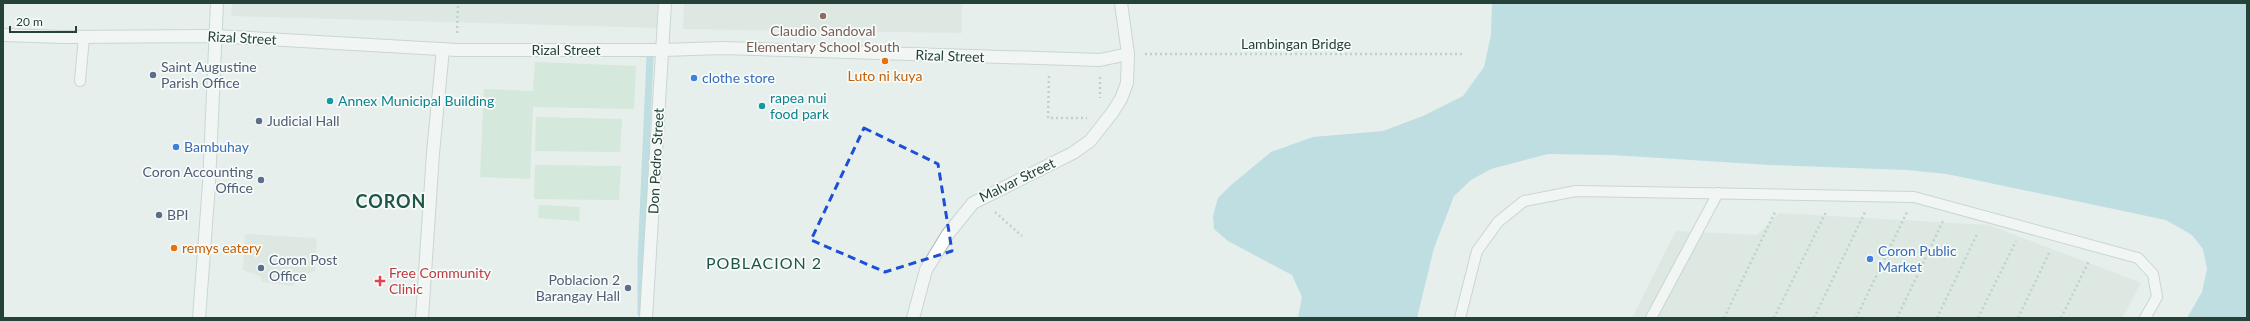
<svg xmlns="http://www.w3.org/2000/svg" width="2250" height="321" viewBox="0 0 2250 321" font-family="Lato,sans-serif">
  <style>
    .built { fill: #d4dfda }
    .green { fill: #bfe0c8 }
    .water { fill: #8ec9d4 }
    .lines { fill: none; stroke-linecap: round; stroke-linejoin: round }
    .stream { stroke: #8ec9d4; stroke-width: 7 }
    .lane-casing { stroke: #a8b8b2; stroke-width: 12 }
    .street-casing { stroke: #a8b8b2; stroke-width: 14 }
    .secondary-casing { stroke: #a4bbb3; stroke-width: 14 }
    .path { stroke: #86b3a5; stroke-width: 2.5; stroke-dasharray: 2 3; stroke-linecap: butt }
    .lane { stroke: #fff; stroke-width: 10 }
    .street { stroke: #fff; stroke-width: 12 }
    .secondary { stroke: #fff; stroke-width: 12 }
    .marked { fill: none; stroke: #1d4ed8; stroke-width: 3; stroke-dasharray: 8 5; stroke-linejoin: round }
    .education-dot { fill: #8d6e63; stroke: #f7fbf9; stroke-width: 1.5 }
    .food-dot { fill: #e8710a; stroke: #f7fbf9; stroke-width: 1.5 }
    .service-dot { fill: #5c6f8a; stroke: #f7fbf9; stroke-width: 1.5 }
    .shop-dot { fill: #3f7fe0; stroke: #f7fbf9; stroke-width: 1.5 }
    .culture-dot { fill: #0f9aa8; stroke: #f7fbf9; stroke-width: 1.5 }
    .health-dot { fill: #e0444e; stroke: #f7fbf9; stroke-width: 1.5 }
    .labels { text-anchor: middle; stroke-width: 3.5; stroke-linejoin: round; paint-order: stroke }
    .education-label { font-size: 14px; fill: #785e54; stroke: #f7fbf9 }
    .street-label { font-size: 14px; fill: #24423a; stroke: #f7fbf9 }
    .service-label { font-size: 14px; fill: #4e5e75; stroke: #f7fbf9; text-anchor: start }
    .food-label { font-size: 14px; fill: #c56008; stroke: #f7fbf9 }
    .shop-label { font-size: 14px; fill: #366cbe; stroke: #f7fbf9; text-anchor: start }
    .culture-label { font-size: 14px; fill: #0d838f; stroke: #f7fbf9; text-anchor: start }
    .health-label { font-size: 14px; fill: #be3a42; stroke: #f7fbf9; text-anchor: start }
    .quarter-label { font-size: 16px; letter-spacing: 1px; fill: #1f5548; stroke: #f7fbf9 }
    .district-label { font-size: 18px; font-weight: bold; letter-spacing: 1px; fill: #1f5548; stroke: #f7fbf9 }
  </style>
  <rect width="100%" height="100%" fill="#e6efeb"/>
  <g class="built">
    <polygon points="232,3 661,3 660,28 231,16"/>
    <polygon points="684,3 962,3 962,33 683,29"/>
    <polygon points="1779,213 1989,225 2141,283 2122,318 1632,318 1676,231 1757,235"/>
    <polygon points="245,234 317,238 315,271 296,277 293,286 262,282 261,277 243,270"/>
  </g>
  <g class="green">
    <polygon points="535,62 636,66 634,109 533,107 530,179 480,177 484,89 533,91"/>
    <polygon points="536,117 622,119 620,152 535,151"/>
    <polygon points="535,165 621,166 619,200 534,199"/>
    <polygon points="539,205 580,207 579,221 538,218"/>
  </g>
  <polygon class="water" points="1492,3 2247,3 2247,318 2187,318 2202,292 2207,269 2203,249 2192,235 2166,220 1947,174 1907,170 1770,165 1612,155 1548,154 1491,169 1471,180 1454,196 1434,248 1417,318 1298,318 1302,297 1292,275 1228,241 1214,229 1213,216 1218,198 1230,186 1271,152 1313,137 1383,131 1423,116 1463,96 1484,67 1491,35"/>
  <g class="lines">
    <polyline class="stream" points="641,313 641,260 650,57"/>
    <g class="lane-casing">
      <g id="lane">
        <polyline points="80,81 84,37"/>
        <polyline points="1460,318 1477,251 1498,222 1524,201 1576,191 1914,197 2138,258 2153,274 2157,297 2145,318"/>
        <polyline points="1651,318 1718,193"/>
      </g>
    </g>
    <g class="street-casing">
      <g id="street">
        <polyline points="3,35 63,37 215,36 457,50 663,50 722,48 1100,60 1128,54"/>
        <polyline points="422,318 433,153 443,49"/>
        <polyline points="646,318 665,3"/>
        <polyline points="913,318 926,270 948,234 973,203 1073,153 1090,141 1112,113 1121,99 1127,83 1128,54 1121,3"/>
      </g>
    </g>
    <g class="secondary-casing">
      <polyline id="secondary" points="199,318 209,184 217,3"/>
    </g>
    <g class="path">
      <polyline points="457,33 458,3"/>
      <polyline points="1145,54 1464,54"/>
      <polyline points="1049,76 1048,118 1087,118"/>
      <polyline points="1100,77 1100,98"/>
      <polyline points="995,212 1022,236"/>
      <polyline points="1724,318 1776,210"/>
      <polyline points="1774,318 1826,212"/>
      <polyline points="1814,318 1865,212"/>
      <polyline points="1856,318 1907,212"/>
      <polyline points="1897,318 1943,221"/>
      <polyline points="1937,318 1978,232"/>
      <polyline points="1978,318 2016,241"/>
      <polyline points="2018,318 2050,251"/>
      <polyline points="2061,318 2089,261"/>
    </g>
    <use href="#lane" class="lane"/>
    <use href="#street" class="street"/>
    <use href="#secondary" class="secondary"/>
  </g>
  <path d="M0 0H2250V321H0ZM 864,128 L 938,164 L 952,251 L 885,272 L 811,240 Z" fill="#e6efeb" fill-opacity=".55" fill-rule="evenodd"/>
  <path class="marked" d="M 864,128 L 938,164 L 952,251 L 885,272 L 811,240 Z"/>
  <circle class="education-dot" cx="823" cy="16" r="4"/>
  <g class="food-dot">
    <circle cx="885" cy="61" r="4"/>
    <circle cx="174" cy="248" r="4"/>
  </g>
  <g class="service-dot">
    <circle cx="153" cy="75" r="4"/>
    <circle cx="259" cy="121" r="4"/>
    <circle cx="261" cy="180" r="4"/>
    <circle cx="159" cy="215" r="4"/>
    <circle cx="261" cy="268" r="4"/>
    <circle cx="628" cy="288" r="4"/>
  </g>
  <g class="shop-dot">
    <circle cx="694" cy="78" r="4"/>
    <circle cx="176" cy="147" r="4"/>
    <circle cx="1870" cy="259" r="4"/>
  </g>
  <g class="culture-dot">
    <circle cx="330" cy="101" r="4"/>
    <circle cx="762" cy="106" r="4"/>
  </g>
  <path class="health-dot" d="M378 275h4v4h4v4h-4v4h-4v-4h-4v-4h4z"/>
  <g class="labels">
    <g class="education-label">
      <text x="823" y="36">Claudio Sandoval<tspan x="823" dy="16">Elementary School South</tspan></text>
    </g>
    <g class="street-label">
      <text transform="translate(242 38) rotate(3)" y="5">Rizal Street</text>
      <text x="1296" y="49">Lambingan Bridge</text>
      <text x="566" y="55">Rizal Street</text>
      <text transform="translate(950 56) rotate(2)" y="5">Rizal Street</text>
      <text transform="translate(656 161) rotate(-87)" y="5">Don Pedro Street</text>
      <text transform="translate(1017 180) rotate(-26)" y="5">Malvar Street</text>
    </g>
    <g class="service-label">
      <text x="161" y="72">Saint Augustine<tspan x="161" dy="16">Parish Office</tspan></text>
      <text x="267" y="126">Judicial Hall</text>
      <text x="253" y="177" text-anchor="end">Coron Accounting<tspan x="253" dy="16">Office</tspan></text>
      <text x="167" y="220">BPI</text>
      <text x="269" y="265">Coron Post<tspan x="269" dy="16">Office</tspan></text>
      <text x="620" y="285" text-anchor="end">Poblacion 2<tspan x="620" dy="16">Barangay Hall</tspan></text>
    </g>
    <g class="food-label">
      <text x="885" y="81">Luto ni kuya</text>
      <text x="182" y="253" text-anchor="start">remys eatery</text>
    </g>
    <g class="shop-label">
      <text x="702" y="83">clothe store</text>
      <text x="184" y="152">Bambuhay</text>
      <text x="1878" y="256">Coron Public<tspan x="1878" dy="16">Market</tspan></text>
    </g>
    <g class="culture-label">
      <text x="770" y="103">rapea nui<tspan x="770" dy="16">food park</tspan></text>
      <text x="338" y="106">Annex Municipal Building</text>
    </g>
    <g class="health-label">
      <text x="389" y="278">Free Community<tspan x="389" dy="16">Clinic</tspan></text>
    </g>
    <g class="quarter-label">
      <text x="764" y="269">POBLACION 2</text>
    </g>
    <g class="district-label">
      <text x="391" y="208">CORON</text>
    </g>
  </g>
  <rect width="2250" height="321" fill="none" stroke="#24423a" stroke-width="8"/>
  <path d="M10 26v6h66v-6" fill="none" stroke="#24423a" stroke-width="2"/>
  <text x="16" y="26" font-size="12" fill="#24423a" stroke="#f7fbf9" stroke-width="3" paint-order="stroke">20 m</text>
</svg>
